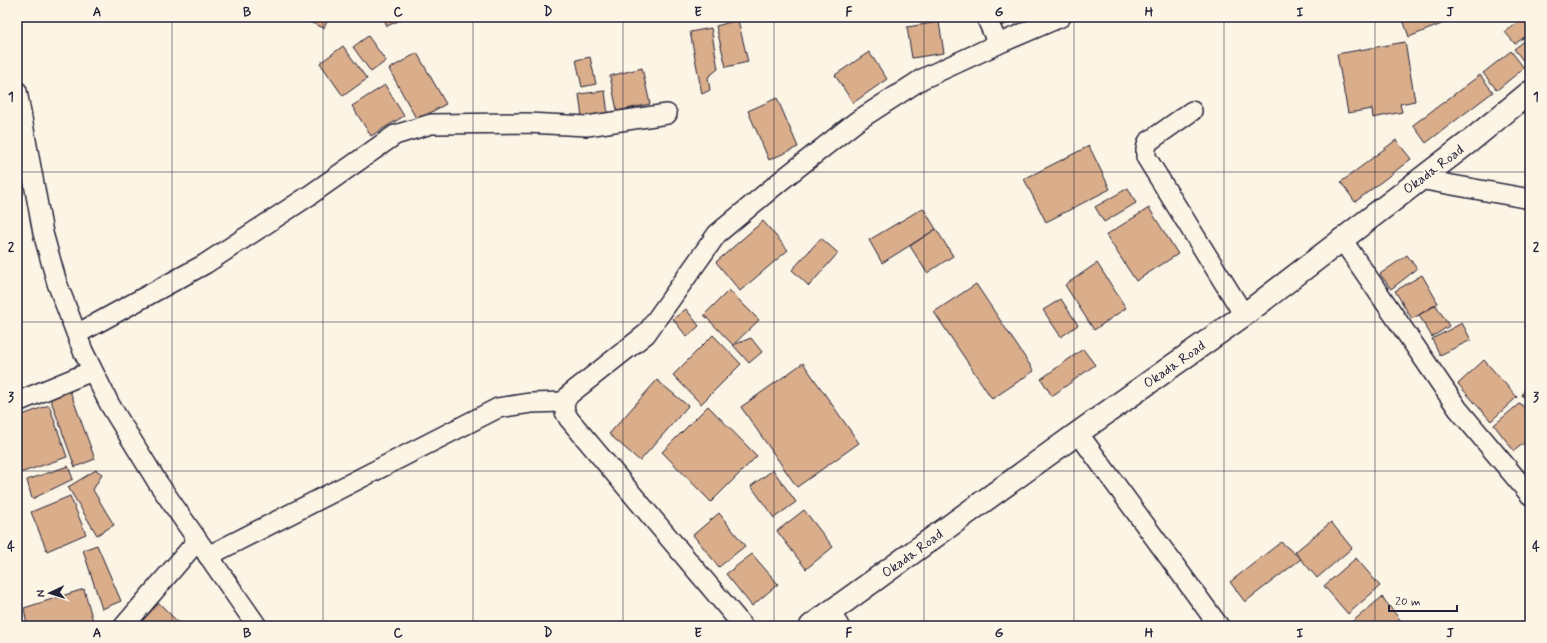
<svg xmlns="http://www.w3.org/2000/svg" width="1547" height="643" viewBox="0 0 1547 643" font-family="Mynerve,sans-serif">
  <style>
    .building { fill: #daad8b; stroke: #22223b }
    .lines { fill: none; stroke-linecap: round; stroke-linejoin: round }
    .street-casing { stroke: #22223b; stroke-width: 22 }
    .secondary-casing { stroke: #22223b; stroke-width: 25 }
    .street { stroke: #fcf5e5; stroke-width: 19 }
    .secondary { stroke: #fcf5e5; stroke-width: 22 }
    .grid { fill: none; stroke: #22223b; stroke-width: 1; stroke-opacity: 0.55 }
    .labels { text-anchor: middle; stroke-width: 4; stroke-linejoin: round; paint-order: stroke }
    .street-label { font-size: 14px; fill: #22223b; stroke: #fcf5e5 }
    .neatline { fill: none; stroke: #22223b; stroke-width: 1.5 }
    .grid-label { font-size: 13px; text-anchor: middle; font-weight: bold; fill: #22223b }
  </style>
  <rect width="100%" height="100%" fill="#fcf5e5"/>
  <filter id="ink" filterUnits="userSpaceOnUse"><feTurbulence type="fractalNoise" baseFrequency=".025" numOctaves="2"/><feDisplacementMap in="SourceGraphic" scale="8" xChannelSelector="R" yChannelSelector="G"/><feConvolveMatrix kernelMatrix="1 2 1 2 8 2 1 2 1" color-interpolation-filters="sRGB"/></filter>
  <g filter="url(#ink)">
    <g class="building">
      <polygon points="297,17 329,17 324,28"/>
      <polygon points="383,17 407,17 387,26"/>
      <polygon points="991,17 1024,17 996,28"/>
      <polygon points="1402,17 1459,17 1409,37"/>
      <polygon points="1526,17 1530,17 1530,33 1515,44 1505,32"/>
      <polygon points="738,20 748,62 726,67 716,26"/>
      <polygon points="939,22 944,53 912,58 907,27"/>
      <polygon points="711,28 718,69 708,77 710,90 702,94 690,32"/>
      <polygon points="368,36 386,61 371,72 353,47"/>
      <polygon points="1530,37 1530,65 1528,67 1514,49"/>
      <polygon points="1405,42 1415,101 1400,104 1402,112 1373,118 1372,109 1348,113 1337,54"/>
      <polygon points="343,46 367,79 343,96 320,63"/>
      <polygon points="1511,51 1524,68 1497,90 1483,73"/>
      <polygon points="869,52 887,79 853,103 835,75"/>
      <polygon points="417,53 446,104 417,120 389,69"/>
      <polygon points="590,57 596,84 582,87 576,60"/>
      <polygon points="642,68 650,104 617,111 610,76"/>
      <polygon points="1480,75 1493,92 1426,143 1413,125"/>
      <polygon points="385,85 404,116 371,136 352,106"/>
      <polygon points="605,91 608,115 582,118 579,94"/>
      <polygon points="777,98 798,147 769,160 748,111"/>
      <polygon points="1396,140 1411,159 1355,202 1341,182"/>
      <polygon points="1089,146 1110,189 1046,222 1024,179"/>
      <polygon points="1128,188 1136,203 1104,222 1095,207"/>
      <polygon points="923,208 936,229 882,263 869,240"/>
      <polygon points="1149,208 1178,254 1136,281 1106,235"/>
      <polygon points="763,221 788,250 740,291 716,262"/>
      <polygon points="936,229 953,256 927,273 910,246"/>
      <polygon points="821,238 838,253 809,286 792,270"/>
      <polygon points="1407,255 1417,269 1391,289 1380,274"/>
      <polygon points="1097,263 1126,308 1094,330 1065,285"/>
      <polygon points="1422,275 1438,303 1412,319 1395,291"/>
      <polygon points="976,284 1034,371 992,399 934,312"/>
      <polygon points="729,290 759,320 733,345 704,315"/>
      <polygon points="1061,299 1078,325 1061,337 1043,310"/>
      <polygon points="1436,305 1449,326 1432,337 1419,315"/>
      <polygon points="686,309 699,326 687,337 673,319"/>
      <polygon points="1462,323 1471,340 1440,355 1432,339"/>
      <polygon points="713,335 741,364 701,404 673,375"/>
      <polygon points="751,338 762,352 749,363 733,345"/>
      <polygon points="1083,349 1095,365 1052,396 1041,379"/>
      <polygon points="1484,360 1517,397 1491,421 1458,384"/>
      <polygon points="803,363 859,443 797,487 741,407"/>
      <polygon points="1530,375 1530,399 1522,396"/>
      <polygon points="657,380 688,406 640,461 609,434"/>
      <polygon points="70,391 95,459 75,467 50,398"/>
      <polygon points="1520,403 1530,415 1530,438 1514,451 1494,425"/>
      <polygon points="49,405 67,457 20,473 17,465 17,417"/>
      <polygon points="708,406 757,456 711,502 662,452"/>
      <polygon points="68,466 73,479 32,499 27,480"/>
      <polygon points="96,470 102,474 93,490 114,525 97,535 68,487"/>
      <polygon points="773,470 796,502 774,518 751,486"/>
      <polygon points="70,496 86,534 47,551 31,512"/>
      <polygon points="804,510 833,547 806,569 777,531"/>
      <polygon points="719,513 745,546 719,567 693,535"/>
      <polygon points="1331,522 1352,548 1317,578 1295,552"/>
      <polygon points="1281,542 1301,559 1245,602 1230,582"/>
      <polygon points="97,545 121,601 102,609 83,550"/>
      <polygon points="752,554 778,584 752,606 726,574"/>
      <polygon points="1356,558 1380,586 1348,614 1324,586"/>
      <polygon points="84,589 93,621 65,626 27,626 24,608"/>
      <polygon points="1382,597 1405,626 1347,626"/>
      <polygon points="159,603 181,625 181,626 137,626"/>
      <polygon points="17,614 20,624 17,625"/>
    </g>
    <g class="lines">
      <g class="street-casing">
        <g id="street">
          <polyline points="986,17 998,44"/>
          <polyline points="17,91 43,233 57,283 83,351 110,405 158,483 257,626"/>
          <polyline points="1192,111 1148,142 1146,149 1146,157 1244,315"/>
          <polyline points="1419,179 1530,199"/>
          <polyline points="1341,238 1458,409 1530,495"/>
          <polyline points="77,334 205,264 310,195 395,135 431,124 527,123 587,126 667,114"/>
          <polyline points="17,402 92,371"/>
          <polyline points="1078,433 1219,626"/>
          <polyline points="208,556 498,408 531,403 564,402"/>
          <polyline points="830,612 839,626"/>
          <polyline points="124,626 197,541"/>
          <polyline points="743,626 569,419 565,412 564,402 570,394 646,334 717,234 783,179 857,121 922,79 998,44 1061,17"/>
        </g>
      </g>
      <g class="secondary-casing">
        <polyline id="secondary" points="811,626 1078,433 1244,315 1469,142 1530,92"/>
      </g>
      <use href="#street" class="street"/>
      <use href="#secondary" class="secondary"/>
    </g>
  </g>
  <path class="grid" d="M 172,17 L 172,626M 323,17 L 323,626M 473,17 L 473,626M 623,17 L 623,626M 774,17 L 774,626M 924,17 L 924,626M 1074,17 L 1074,626M 1224,17 L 1224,626M 1375,17 L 1375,626M 17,172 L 1530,172M 17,322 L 1530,322M 17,471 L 1530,471"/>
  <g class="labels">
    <g class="street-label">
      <text transform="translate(1433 169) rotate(-37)" y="5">Okada Road</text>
      <text transform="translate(1174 364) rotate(-35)" y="5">Okada Road</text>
      <text transform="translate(912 553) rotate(-36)" y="5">Okada Road</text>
    </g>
  </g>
  <rect width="1547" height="643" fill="none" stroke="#fcf5e5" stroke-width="44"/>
  <g transform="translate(50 593) rotate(266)" stroke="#fcf5e5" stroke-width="3" paint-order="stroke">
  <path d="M0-3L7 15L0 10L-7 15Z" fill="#22223b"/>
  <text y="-6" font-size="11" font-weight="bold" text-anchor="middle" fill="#22223b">N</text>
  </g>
  <path d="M1389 605v6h68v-6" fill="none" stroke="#22223b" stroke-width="2"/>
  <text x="1395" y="605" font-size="12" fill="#22223b" stroke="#fcf5e5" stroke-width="3" paint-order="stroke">20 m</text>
  <rect x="22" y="22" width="1503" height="599" class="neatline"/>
  <g class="grid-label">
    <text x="97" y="16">A</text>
    <text x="247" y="16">B</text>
    <text x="398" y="16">C</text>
    <text x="548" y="16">D</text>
    <text x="698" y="16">E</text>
    <text x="849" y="16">F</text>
    <text x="999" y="16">G</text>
    <text x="1149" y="16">H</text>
    <text x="1300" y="16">I</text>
    <text x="1450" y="16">J</text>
    <text x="11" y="101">1</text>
    <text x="1536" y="101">1</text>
    <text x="11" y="251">2</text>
    <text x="1536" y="251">2</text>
    <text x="11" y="401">3</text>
    <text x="1536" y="401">3</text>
    <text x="11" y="551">4</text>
    <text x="1536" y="551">4</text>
    <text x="97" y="637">A</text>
    <text x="247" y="637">B</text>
    <text x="398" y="637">C</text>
    <text x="548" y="637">D</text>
    <text x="698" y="637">E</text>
    <text x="849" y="637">F</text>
    <text x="999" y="637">G</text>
    <text x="1149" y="637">H</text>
    <text x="1300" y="637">I</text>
    <text x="1450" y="637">J</text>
  </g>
</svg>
